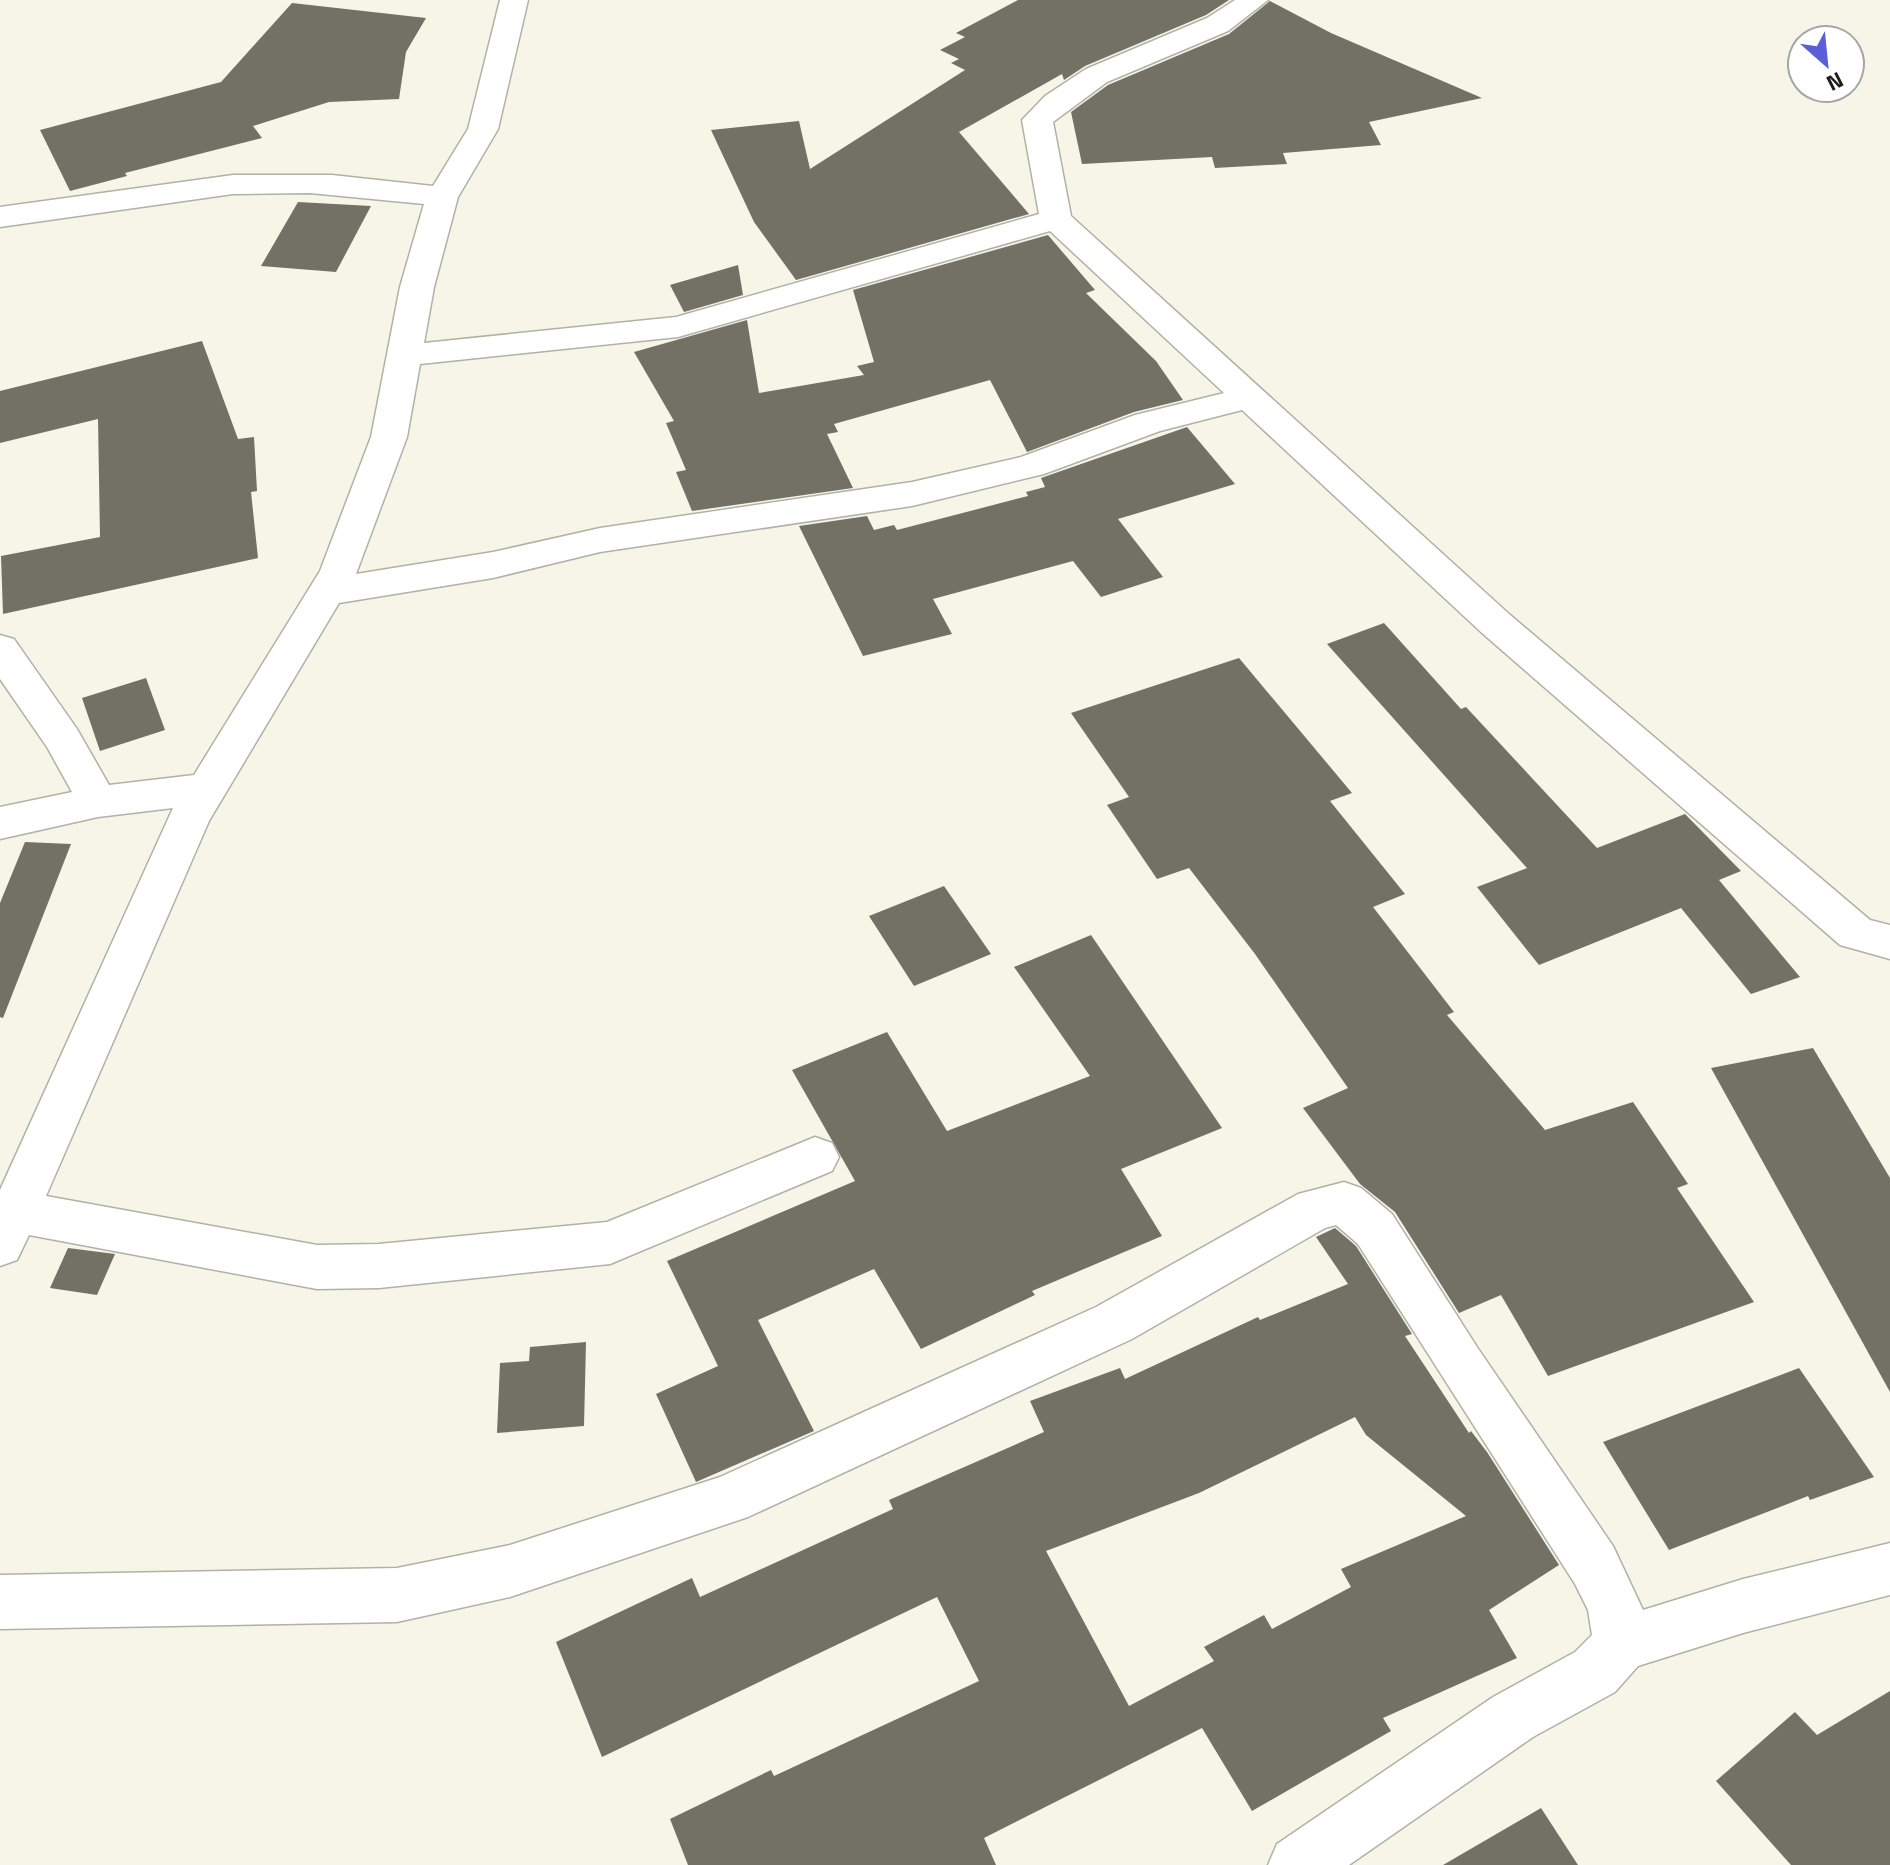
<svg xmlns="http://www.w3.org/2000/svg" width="1890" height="1865" viewBox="0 0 1890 1865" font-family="'Titillium Web',sans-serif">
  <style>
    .building { fill: #737066; fill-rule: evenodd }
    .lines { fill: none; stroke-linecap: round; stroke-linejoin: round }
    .minor-casing { stroke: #b3b0a5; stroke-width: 3 }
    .minor { fill: #fff; fill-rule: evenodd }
  </style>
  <rect width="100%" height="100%" fill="#f7f5e8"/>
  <g class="building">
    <polygon points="1018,0 1229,0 1206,15 1085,66 1064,80 1062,74 959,132 1029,214 796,280 754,222 711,130 799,121 810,169 965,70 951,63 959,59 940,50 965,37 956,33"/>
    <polygon points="1270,1 1331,33 1482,98 1369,122 1381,145 1283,153 1287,164 1215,168 1212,157 1082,164 1071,112 1108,85 1229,34"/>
    <polygon points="292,3 426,18 406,52 399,99 329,102 253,126 262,138 125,173 127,176 70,191 40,130 221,82"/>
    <polygon points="298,202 371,206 336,272 261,266"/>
    <polygon points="1048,235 1095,290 1086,293 1156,361 1183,400 1134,412 1027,452 990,380 834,424 838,432 827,434 853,488 692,511 676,472 686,470 666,423 674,421 634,352 747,320 759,393 864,375 857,366 874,362 853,290"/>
    <polygon points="738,265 743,295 684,312 670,285"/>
    <polygon points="202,341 238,439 254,437 257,491 251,492 258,558 3,614 1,556 100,537 98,419 0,443 0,391"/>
    <polygon points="1187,427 1235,484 1118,519 1163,577 1101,597 1073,561 933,599 952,634 863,656 799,526 867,516 874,530 894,525 897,530 1028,496 1026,492 1045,487 1041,478"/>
    <polygon points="1384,623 1461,709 1466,707 1597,848 1685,814 1741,871 1719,880 1800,977 1751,994 1681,908 1539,965 1477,887 1527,868 1327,644"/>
    <polygon points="1239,658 1352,793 1330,801 1405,894 1373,907 1454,1012 1447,1015 1545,1130 1633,1102 1688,1184 1677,1188 1754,1302 1548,1376 1501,1295 1459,1313 1395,1212 1360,1184 1303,1108 1348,1088 1255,954 1189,868 1157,879 1107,805 1129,797 1071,713"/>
    <polygon points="146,678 165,730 100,751 82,698"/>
    <polygon points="25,842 71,844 3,1018 0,1017 0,903"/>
    <polygon points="944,886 991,954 914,986 869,916"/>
    <polygon points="1091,935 1222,1128 1121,1169 1162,1236 1032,1291 1035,1295 921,1349 874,1269 758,1320 814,1431 696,1482 656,1394 718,1366 667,1261 855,1181 792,1070 887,1032 947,1131 1090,1076 1014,967"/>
    <polygon points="1813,1048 1890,1178 1890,1392 1711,1068"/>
    <path d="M 1335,1228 L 1356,1246 L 1412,1334 L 1405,1336 L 1469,1433 L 1471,1431 L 1487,1452 L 1559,1565 L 1489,1610 L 1517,1658 L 1383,1718 L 1391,1731 L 1252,1811 L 1202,1728 L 984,1838 L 996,1865 L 688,1865 L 670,1819 L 771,1770 L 774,1776 L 979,1681 L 937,1597 L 602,1757 L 556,1642 L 692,1578 L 700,1597 L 893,1509 L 889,1500 L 1044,1432 L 1030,1401 L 1120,1368 L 1125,1379 L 1258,1317 L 1260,1320 L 1348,1284 L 1316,1237 ZM 1355,1417 L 1366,1435 L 1466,1516 L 1341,1569 L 1351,1587 L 1272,1629 L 1264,1615 L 1204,1647 L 1214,1661 L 1129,1706 L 1046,1551 L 1199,1493 Z"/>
    <polygon points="68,1248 115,1254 97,1295 50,1288"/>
    <polygon points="586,1342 584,1426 497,1433 500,1363 529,1361 530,1347"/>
    <polygon points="1799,1368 1874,1477 1810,1500 1808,1496 1669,1550 1603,1442"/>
    <polygon points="1890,1691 1890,1865 1791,1865 1716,1781 1795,1712 1817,1735"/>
    <polygon points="1541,1808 1578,1865 1443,1865"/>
  </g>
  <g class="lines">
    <g class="minor-casing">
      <g id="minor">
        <path d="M 500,0 L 528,0 L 498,129 L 458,197 L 434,287 L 424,343 L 676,317 L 1039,214 L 1022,120 L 1045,96 L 1086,69 L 1207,18 L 1235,0 L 1268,0 L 1228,31 L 1107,82 L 1053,122 L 1071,216 L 1509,614 L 1870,920 L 1890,925 L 1890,959 L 1840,945 L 1481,632 L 1242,410 L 1160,431 L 1044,474 L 912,506 L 600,552 L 493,578 L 339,603 L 209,821 L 46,1196 L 317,1245 L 379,1244 L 607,1222 L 815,1137 L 832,1143 L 839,1157 L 832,1171 L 610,1264 L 379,1288 L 317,1289 L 29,1235 L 17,1260 L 0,1266 L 0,1190 L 173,808 L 98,817 L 0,839 L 0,807 L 72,792 L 47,747 L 0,679 L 0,635 L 14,639 L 77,729 L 109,785 L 194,775 L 320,571 L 371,437 L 400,287 L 424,204 L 310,193 L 233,194 L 0,227 L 0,207 L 233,175 L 332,175 L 433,186 L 468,129 ZM 1050,231 L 1224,393 L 1135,415 L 1021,457 L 912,482 L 600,528 L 493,552 L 356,574 L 407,437 L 420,364 L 678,337 Z"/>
        <polygon points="1344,1182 1361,1188 1392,1214 1477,1347 1613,1546 1643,1610 1743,1579 1890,1543 1890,1595 1743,1633 1638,1666 1615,1692 1533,1737 1349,1865 1268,1865 1277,1844 1493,1697 1575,1652 1592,1635 1588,1610 1575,1584 1358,1244 1336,1225 1325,1228 1132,1339 748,1517 510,1597 397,1622 0,1629 0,1575 397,1568 510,1545 720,1477 1096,1307 1298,1194"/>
      </g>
    </g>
    <use href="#minor" class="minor"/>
  </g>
  <g transform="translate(1826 64) rotate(153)"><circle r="38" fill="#ffffff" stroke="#a5a5a3" stroke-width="2"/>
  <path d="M0-6L14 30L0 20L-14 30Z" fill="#5a60d7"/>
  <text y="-12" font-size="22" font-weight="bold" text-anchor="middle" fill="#1e1d18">N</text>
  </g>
</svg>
